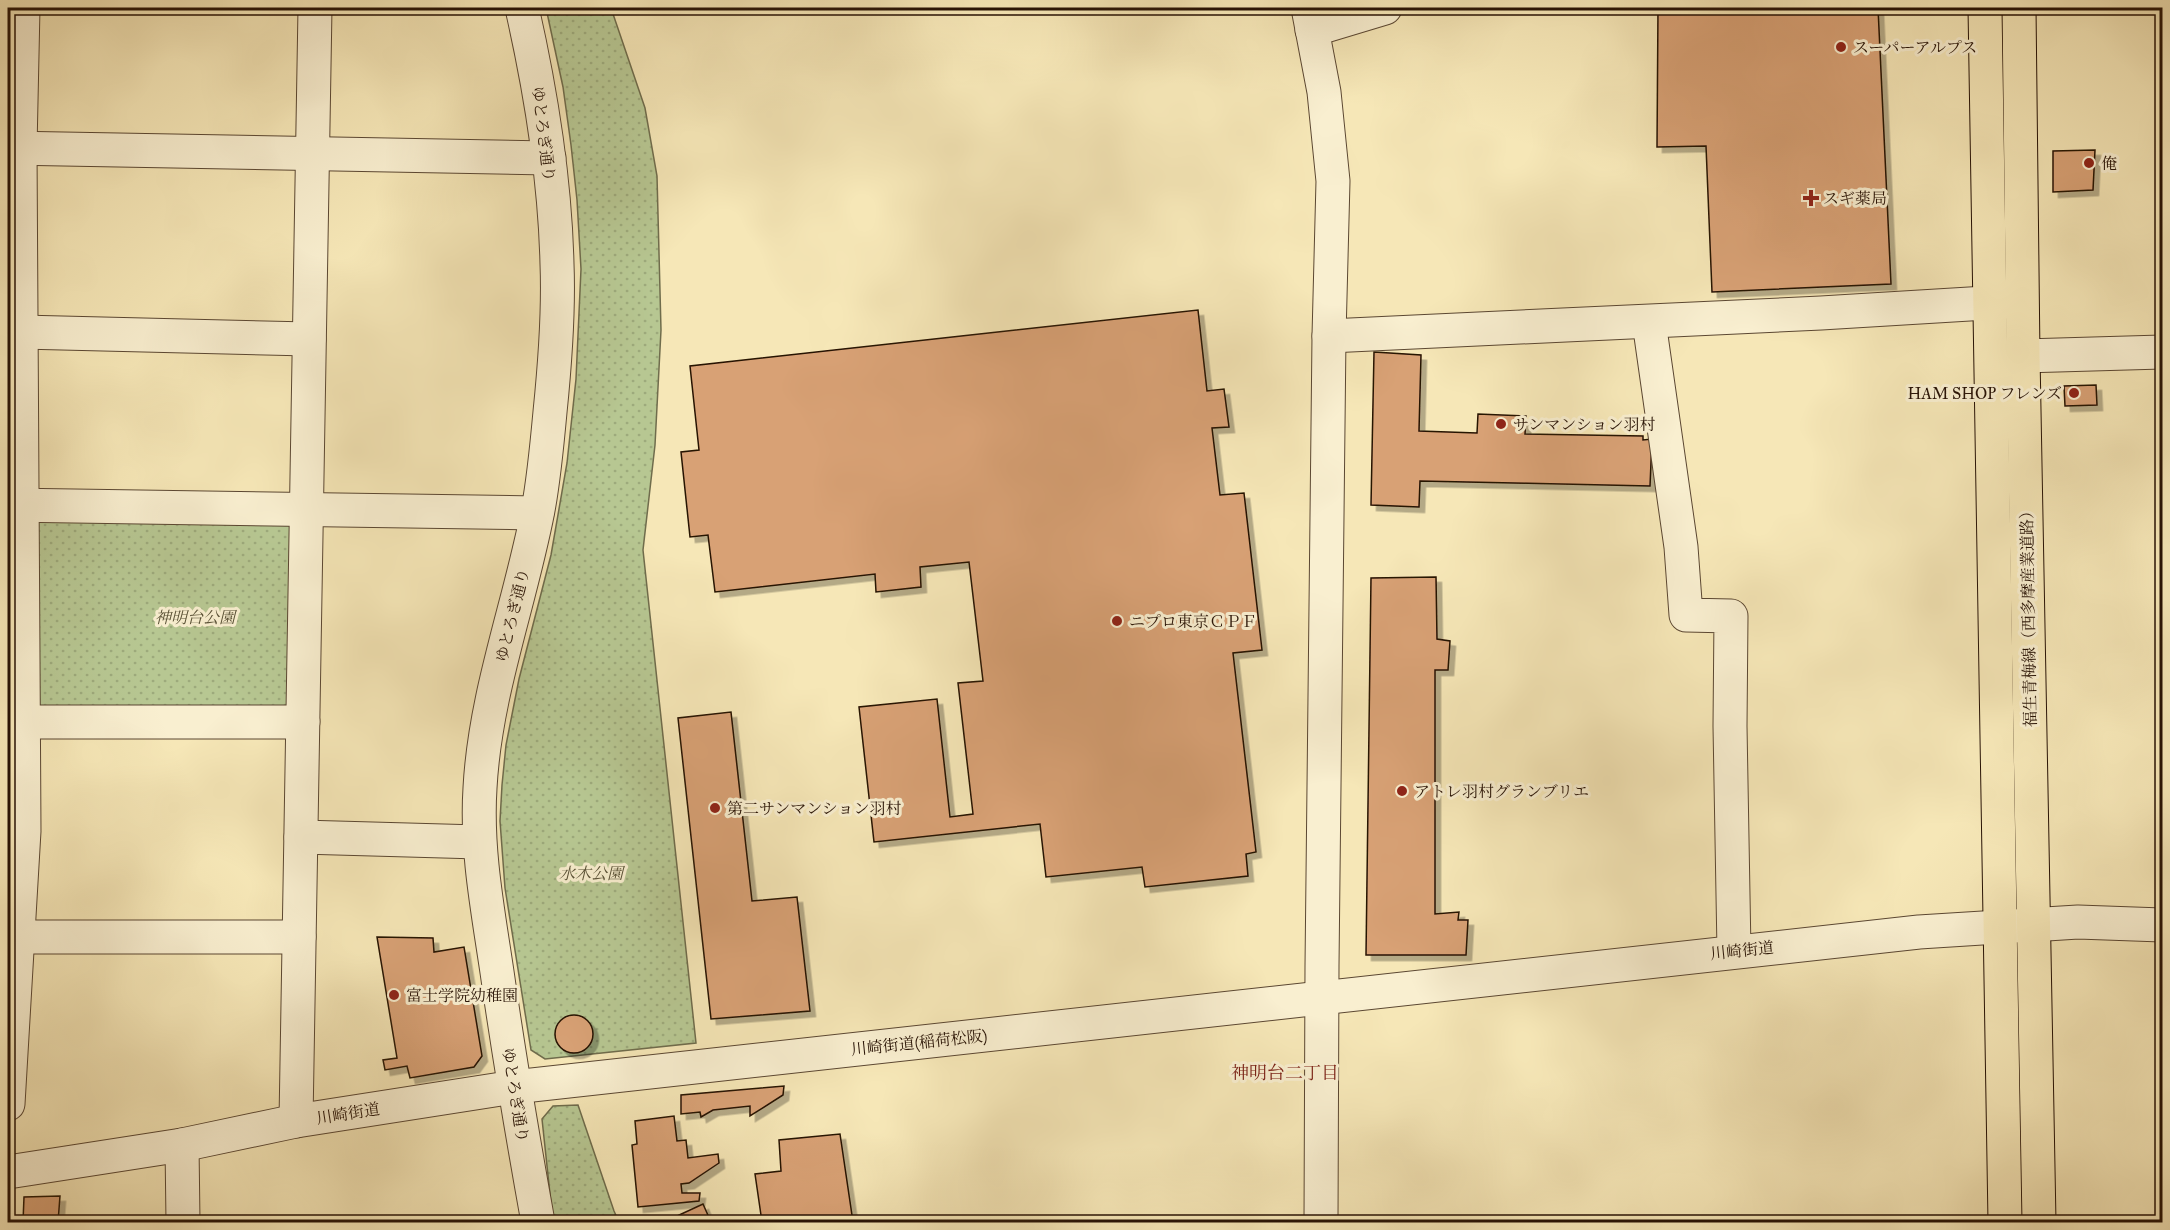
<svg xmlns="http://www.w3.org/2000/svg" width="2170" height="1230" viewBox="0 0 2170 1230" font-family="'IM FELL Great Primer','Noto Serif JP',serif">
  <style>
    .grass { fill: url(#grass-dots); stroke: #6f6c4c; stroke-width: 1.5 }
    .building { fill: #d8a174; stroke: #271205; stroke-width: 1.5; filter: url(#shadow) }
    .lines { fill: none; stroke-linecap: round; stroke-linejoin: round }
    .minor-casing { stroke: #5b4732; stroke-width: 35 }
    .major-casing { stroke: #271205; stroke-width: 35 }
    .minor { stroke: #f9efd0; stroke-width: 33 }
    .major { stroke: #f6e7b7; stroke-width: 33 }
    .poi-dot { fill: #8f2418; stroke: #f9efd0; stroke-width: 2 }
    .labels { text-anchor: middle; stroke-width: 6; stroke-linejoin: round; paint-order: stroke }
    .poi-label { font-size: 16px; fill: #271205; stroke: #f9efd0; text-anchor: start }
    .street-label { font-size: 16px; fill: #271205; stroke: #f9efd0 }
    .park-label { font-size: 16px; font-style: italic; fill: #595136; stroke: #f9efd0 }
    .neighbourhood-label { font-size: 18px; fill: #7a1f14; stroke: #f9efd0 }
  </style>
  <defs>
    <pattern id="grass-dots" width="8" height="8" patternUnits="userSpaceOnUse" patternTransform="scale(1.5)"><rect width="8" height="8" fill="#b7c792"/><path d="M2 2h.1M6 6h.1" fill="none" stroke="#9daa7c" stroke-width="1.8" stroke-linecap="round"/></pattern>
    <filter id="shadow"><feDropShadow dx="5.5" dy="5.5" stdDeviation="0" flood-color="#0004"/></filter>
  </defs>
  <rect width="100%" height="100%" fill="#f6e7b7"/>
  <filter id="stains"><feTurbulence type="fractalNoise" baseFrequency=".00333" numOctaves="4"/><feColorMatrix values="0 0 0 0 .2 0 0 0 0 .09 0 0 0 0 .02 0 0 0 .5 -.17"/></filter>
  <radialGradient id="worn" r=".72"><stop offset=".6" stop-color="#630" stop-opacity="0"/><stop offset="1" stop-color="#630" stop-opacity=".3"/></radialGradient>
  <g class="grass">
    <polygon points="546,8 611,8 645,108 657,176 661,330 655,445 643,550 696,1043 545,1059 531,1050 505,888 500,821 502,785 506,745 519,679 551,555 567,463 576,379 581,269 577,200 571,145 563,87"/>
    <polygon points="42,519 287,522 294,530 293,703 281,714 41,714 29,704 31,528"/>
    <polygon points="578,1105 614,1211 619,1222 553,1222 542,1119 553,1106"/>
  </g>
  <g class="building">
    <polygon points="1658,8 1878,8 1891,284 1712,292 1706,146 1657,147"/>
    <polygon points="2095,150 2093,190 2053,192 2053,151"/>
    <polygon points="1198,310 1207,391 1224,389 1229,427 1212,428 1220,495 1244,493 1262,650 1233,653 1256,852 1246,854 1248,876 1145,887 1142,867 1046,877 1040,824 874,842 859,707 937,699 950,817 973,814 958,683 983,681 969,562 920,567 921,587 876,592 875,574 715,592 708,535 690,537 681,452 699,450 690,366"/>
    <polygon points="1374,352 1421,355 1419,431 1477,433 1478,414 1526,416 1525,434 1643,436 1643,440 1652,439 1650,486 1420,481 1419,507 1371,505"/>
    <polygon points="2096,385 2097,405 2065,406 2064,386"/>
    <polygon points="1436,577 1437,639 1450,641 1448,670 1435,670 1435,914 1459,912 1458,920 1468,920 1466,955 1366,955 1371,578"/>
    <polygon points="731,712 752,901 797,897 810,1011 711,1019 678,718"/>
    <polygon points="377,937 433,938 434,952 464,947 482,1056 474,1067 410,1078 407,1066 385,1070 383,1060 397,1058"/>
    <circle cx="574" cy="1034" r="19"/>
    <polygon points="784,1086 783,1095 750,1116 750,1106 713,1110 701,1117 700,1112 681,1114 681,1095"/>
    <polygon points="674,1116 677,1141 686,1140 688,1158 718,1154 719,1163 689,1183 681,1184 682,1193 700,1193 699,1201 638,1207 632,1145 637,1144 635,1121"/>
    <polygon points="840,1134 853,1222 762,1222 755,1174 781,1171 779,1140"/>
    <polygon points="60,1196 58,1222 23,1222 24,1197"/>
    <polygon points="703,1204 711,1222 664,1222"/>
  </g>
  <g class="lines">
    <g class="minor-casing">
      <g id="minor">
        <path d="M 522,8 C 541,92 555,178 557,264 C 559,314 555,363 550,412 C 547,445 544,478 538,510 C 520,604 485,693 480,788 C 476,850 488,911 497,972 C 509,1056 523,1139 538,1222"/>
        <polyline points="1308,8 1324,92 1333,181 1329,336 1322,966 1321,1222"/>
        <polyline points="1312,30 1385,8"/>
        <polyline points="8,148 549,158"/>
        <polyline points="1649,322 1681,547 1686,615 1731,616 1730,726 1734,951"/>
        <polyline points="21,332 309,339"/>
        <polyline points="1329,336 1821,313 2019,301"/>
        <polyline points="2023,356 2162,352"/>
        <polyline points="8,505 537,513"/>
        <polyline points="23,722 303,722"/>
        <polyline points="301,837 479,842"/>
        <polyline points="17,937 299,937"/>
        <polyline points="8,1104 24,831 20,148 23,8"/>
        <polyline points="296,1121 315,8"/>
        <polyline points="182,1145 183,1222"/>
        <polyline points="8,1172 182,1145 296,1121 514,1087 1919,932 2078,922 2162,925"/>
      </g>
    </g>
    <g class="major-casing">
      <g id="major">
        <polyline points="1985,8 2005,1222"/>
        <polyline points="2019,8 2023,356 2039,1222"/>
      </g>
    </g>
    <use href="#minor" class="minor"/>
    <use href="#major" class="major"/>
  </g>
  <g class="poi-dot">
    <circle cx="1841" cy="47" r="6"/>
    <circle cx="2089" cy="163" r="6"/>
    <path d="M1808 189h6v6h6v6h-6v6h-6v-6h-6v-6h6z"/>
    <circle cx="2074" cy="393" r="6"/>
    <circle cx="1501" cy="424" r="6"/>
    <circle cx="1117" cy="621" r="6"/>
    <circle cx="1402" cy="791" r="6"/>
    <circle cx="715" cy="808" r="6"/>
    <circle cx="394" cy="995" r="6"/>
  </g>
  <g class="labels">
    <g class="poi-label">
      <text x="1853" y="53">スーパーアルプス</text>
      <text x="2101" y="169">俺</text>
      <text x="1823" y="204">スギ薬局</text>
      <text x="2062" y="399" text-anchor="end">HAM SHOP フレンズ</text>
      <text x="1513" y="430">サンマンション羽村</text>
      <text x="1129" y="627">ニプロ東京ＣＰＦ</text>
      <text x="1414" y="797">アトレ羽村グランブリエ</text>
      <text x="727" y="814">第二サンマンション羽村</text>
      <text x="406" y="1001">富士学院幼稚園</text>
    </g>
    <g class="street-label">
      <text transform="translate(544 134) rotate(83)" y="6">ゆとろぎ通り</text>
      <text transform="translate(512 615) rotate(-76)" y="6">ゆとろぎ通り</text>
      <text transform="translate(2028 615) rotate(-91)" y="6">福生青梅線（西多摩産業道路）</text>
      <text transform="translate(1742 950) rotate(-6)" y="6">川崎街道</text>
      <text transform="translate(919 1042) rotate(-6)" y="6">川崎街道(稲荷松阪)</text>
      <text transform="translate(516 1095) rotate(81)" y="6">ゆとろぎ通り</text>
      <text transform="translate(348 1113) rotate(-9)" y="6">川崎街道</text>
    </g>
    <g class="park-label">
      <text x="195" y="623">神明台公園</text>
      <text x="591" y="879">水木公園</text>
    </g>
    <g class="neighbourhood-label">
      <text x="1285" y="1079">神明台二丁目</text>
    </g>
  </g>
  <rect width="2170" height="1230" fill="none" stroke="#f6e7b7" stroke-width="30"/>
  <rect x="9" y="9" width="2152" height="1212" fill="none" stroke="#271205" stroke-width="3"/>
  <rect x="15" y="15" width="2140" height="1200" fill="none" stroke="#271205" stroke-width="1.5"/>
  <rect width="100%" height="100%" filter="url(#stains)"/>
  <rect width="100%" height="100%" fill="url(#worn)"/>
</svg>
